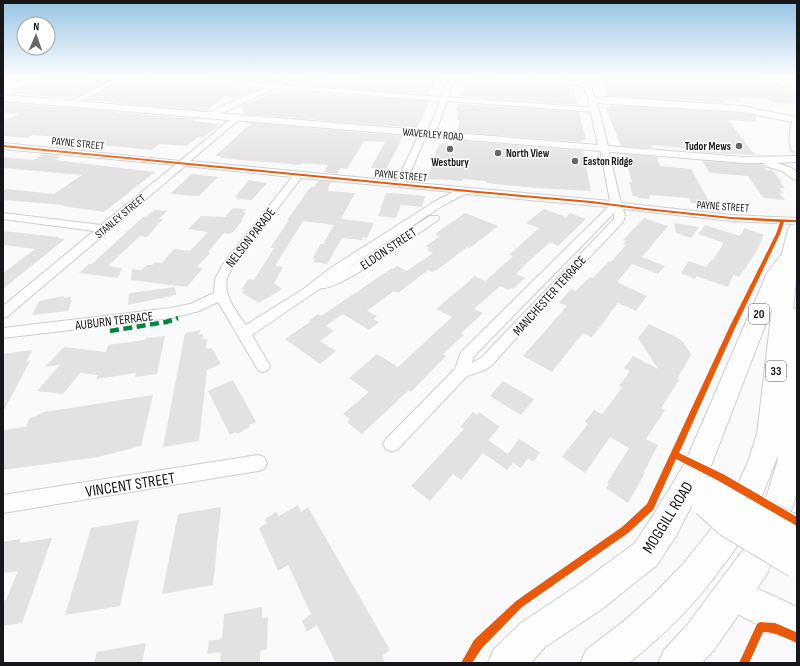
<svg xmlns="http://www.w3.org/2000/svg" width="800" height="666" viewBox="0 0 800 666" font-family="'Sofia Sans Condensed',sans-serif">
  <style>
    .education { fill: #f9f1fd }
    .building { fill: #e3e1e1 }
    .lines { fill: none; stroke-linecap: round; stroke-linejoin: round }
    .minor-casing { stroke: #ceced1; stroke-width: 2 }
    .tertiary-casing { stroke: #ceced1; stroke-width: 2 }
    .primary-casing { stroke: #ceced1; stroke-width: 2 }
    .trunk-casing { stroke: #ceced1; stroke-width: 2 }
    .minor { fill: #fefeff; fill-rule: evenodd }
    .tertiary { fill: #fefeff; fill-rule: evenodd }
    .primary { fill: #fefeff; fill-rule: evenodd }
    .trunk { fill: #fefeff; fill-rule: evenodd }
    .primary-bridge-casing { stroke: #ceced1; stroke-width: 34; stroke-linecap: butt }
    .primary-bridge { stroke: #fefeff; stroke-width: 32 }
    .quiet { stroke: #00873e; stroke-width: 4.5; stroke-dasharray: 9 4.5; stroke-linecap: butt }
    .cycleway-casing { stroke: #fff; stroke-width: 2 }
    .cycleway { fill: #e8590c; fill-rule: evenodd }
    .poi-dot { fill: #66666a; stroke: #fff; stroke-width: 1.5 }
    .labels { text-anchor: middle; stroke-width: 3; stroke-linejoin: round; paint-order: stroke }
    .far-street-label { font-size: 11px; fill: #17171b; stroke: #fff }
    .far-poi-label { font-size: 11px; font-weight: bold; fill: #17171b; stroke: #fff; text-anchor: start }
    .shield { fill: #fff; stroke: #5d5d5f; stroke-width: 1 }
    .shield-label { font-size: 12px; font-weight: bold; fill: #17171b }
    .street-label { font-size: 13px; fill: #17171b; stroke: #fff }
    .near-street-label { font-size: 16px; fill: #17171b; stroke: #fff }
  </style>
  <rect width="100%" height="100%" fill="#fafafc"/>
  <polygon class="education" points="731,89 765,92 785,109 747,106"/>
  <g class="building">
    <polygon points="41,77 61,77 108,81 72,99 9,93 14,91 10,90"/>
    <polygon points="200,77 277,77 271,82"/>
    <polygon points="362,77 437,77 429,95 293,84 308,78 361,81"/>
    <polygon points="602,77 729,77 773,80 797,92 797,102 793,104 771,102 767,99 736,97 740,101 725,100 725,103 608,96"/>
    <polygon points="473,78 546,82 573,86 578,105 460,96 465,83 472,83"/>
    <polygon points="152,81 259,89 236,99 226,96 207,111 84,100 120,82 152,84"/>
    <polygon points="281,90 426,101 425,103 429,104 417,128 245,114 241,106"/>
    <polygon points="8,103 196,119 193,121 220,124 204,137 198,137 186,146 159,144 151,150 81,143 72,149 56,147 68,138 33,135 27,138 3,136 3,121 19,114 3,113 3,105"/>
    <polygon points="458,104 579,112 586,140 581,140 581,142 457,132 460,120 457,120 459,111 456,111"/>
    <polygon points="612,105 742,113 756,116 755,122 728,120 755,155 696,152 694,149 651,145 653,148 621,146 606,108"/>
    <polygon points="250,123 403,136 386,170 371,168 385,142 364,141 347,169 340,168 337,174 324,172 328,165 302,163 300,165 220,158 222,156 215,156 248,126 251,126"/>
    <polygon points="455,140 583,151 591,191 536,188 486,183 486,181 463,179 462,181 438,179 438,180 427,179 439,144 453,145"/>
    <polygon points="43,154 61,156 55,160 155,172 104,212 62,206 63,205 3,200 3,191 7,189 54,194 82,175 3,168 3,157 33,160"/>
    <polygon points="624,154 657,157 660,166 691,169 711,205 691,203 689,198 649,195 650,199 638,198 637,196 633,196 629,182 632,182"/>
    <polygon points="702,161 762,164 766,170 772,170 782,182 780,182 785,188 779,188 784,194 779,193 785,200 763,198 748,176 710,173"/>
    <polygon points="192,174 218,177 199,196 170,194"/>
    <polygon points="249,180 267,183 252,200 236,199 238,197 235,197"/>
    <polygon points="318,181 331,182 328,188 329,189 328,191 355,193 341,219 374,223 367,238 363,237 362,240 342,238 327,264 313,262 315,259 313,258 320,244 323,244 334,225 303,221 275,266 283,267 274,283 282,289 259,303 242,293 245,289 242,289 248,279 254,280 274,248 270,248 289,220 287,220 309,189 311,187 314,187"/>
    <polygon points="386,193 393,193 425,196 422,207 401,205 396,218 378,216"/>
    <polygon points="233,208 246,209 243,212 246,213 241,220 243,220 233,232 229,234 224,233 208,252 210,253 197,267 203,268 187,287 131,280 132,269 141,270 147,265 152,265 155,262 162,263 174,249 190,251 208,232 188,229 201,216 225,217"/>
    <polygon points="544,209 566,217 570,213 586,219 558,246 550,242 526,264 516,274 525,278 513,289 511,288 509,290 500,286 474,309 483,313 461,333 464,335 443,354 446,356 411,392 409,390 362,434 347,422 350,419 343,414 369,392 349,378 377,354 398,367 452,317 436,309 475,276 485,281 510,259 513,256 509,255 539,228 526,223"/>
    <polygon points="154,210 167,211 159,219 163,219 147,237 140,236 108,266 122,268 118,278 79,273 89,264 92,264 143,217 146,217"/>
    <polygon points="465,213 498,226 470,248 467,247 437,270 432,272 428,270 398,293 394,291 367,311 377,316 373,319 379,322 369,330 343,314 326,326 334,331 320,341 336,351 320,364 285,339 310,322 309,321 318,314 321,316 392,268 393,269 397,266 407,271 433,253 427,250 429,248 426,246 440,236 435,234"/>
    <polygon points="644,218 668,226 642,257 665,266 658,274 632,264 617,282 647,296 636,311 618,303 592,337 583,333 552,372 523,356 567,306 559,303 571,289 576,291 590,277 593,278 609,261 611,262 626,245 623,244 626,241 623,240"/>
    <polygon points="674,223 699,227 691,238 676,233"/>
    <polygon points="705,225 740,236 744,228 764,235 755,254 739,277 733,275 728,287 696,276 695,279 681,273 689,261 706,267 711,260 713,260 724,243 698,234"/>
    <polygon points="3,231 59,237 57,238 65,239 3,289 3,273 35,249 3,245"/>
    <polygon points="175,287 176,295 128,305 129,293"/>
    <polygon points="64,296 63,298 71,297 70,300 72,300 68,311 32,315 39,301"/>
    <polygon points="649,324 678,338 684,343 691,355 677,379 679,380 661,408 665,410 646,439 658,445 644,472 645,473 628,503 606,488 609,484 607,483 629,448 610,437 585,473 562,457 588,424 585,422 594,410 602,414 622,388 619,386 630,371 624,368 633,356 658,369 638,338"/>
    <polygon points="200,330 199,335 203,334 202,339 207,339 206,349 212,348 221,364 207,370 199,441 163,447 185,333"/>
    <polygon points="165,336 157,374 135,377 136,373 96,379 98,375 80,373 63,394 37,391 60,365 45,367 64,347 106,352 108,345 145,340 145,338"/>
    <polygon points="32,350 26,362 30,361 3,412 3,354"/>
    <polygon points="233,380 256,422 249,425 250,427 237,434 236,432 230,435 208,391"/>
    <polygon points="503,381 534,399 521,415 490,396"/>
    <polygon points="153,395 141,446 98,457 3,470 3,430 26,427 29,419 44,412"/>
    <polygon points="473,412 477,415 479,412 500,427 488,440 508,454 519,439 540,452 533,462 528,458 521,468 513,463 507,470 483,453 461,480 453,474 430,501 411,486 464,429 460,427"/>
    <polygon points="298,505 301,512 308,507 390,650 382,656 385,663 336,663 317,625 307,632 302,621 311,614 288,565 278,571 259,528 267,523 265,519 276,512 279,516"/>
    <polygon points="221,507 213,585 162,594 178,514"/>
    <polygon points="139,520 120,606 65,615 91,528"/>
    <polygon points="52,538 22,623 3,626 3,601 6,600 18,571 3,573 3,542 21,539 19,543"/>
    <polygon points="262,607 262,618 268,617 267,649 260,651 260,663 220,663 221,652 207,654 209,641 222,639 224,614"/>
    <polygon points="146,643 142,663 94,663 97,652"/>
  </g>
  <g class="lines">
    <g class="minor-casing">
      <g id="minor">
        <polygon points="118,77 126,77 72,105 70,106 66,104"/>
        <polygon points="143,77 175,77 274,84 291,77 300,77 283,85 441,97 449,77 455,77 448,97 595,108 599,110 595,112 447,101 435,134 431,136 427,134 440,101 276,88 211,118 207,116 208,114 224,105 266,88 146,79"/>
        <polygon points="524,77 545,77 587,83 591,86 595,100 590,101 583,86"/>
        <polygon points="789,77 797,77 797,80 790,78"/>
        <path d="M 234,116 L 240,116 L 241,118 L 190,161 L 397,181 L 419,134 L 423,132 L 427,134 L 406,182 L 610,201 L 600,149 L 604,146 L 608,149 L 621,203 L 731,215 L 797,218 L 797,224 L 731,221 L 623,209 L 625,216 L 623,222 L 570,278 L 492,365 L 485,370 L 467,376 L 398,449 L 392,452 L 386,449 L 383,444 L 386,439 L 455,369 L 461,352 L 608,207 L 465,194 L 442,206 L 340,273 L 430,216 L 438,216 L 439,218 L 438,220 C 420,232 337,292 321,288 L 252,335 L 270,366 L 268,370 L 263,372 L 258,370 L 218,302 L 199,311 L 171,318 L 3,338 L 3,328 L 171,308 L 190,304 L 214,293 L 215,279 L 223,264 L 292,177 L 185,166 L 8,316 L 3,318 L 3,306 L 94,231 L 3,219 L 3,213 L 101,225 L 175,165 L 3,149 L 3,143 L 180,161 ZM 301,178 L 453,192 L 434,202 L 329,269 L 305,288 L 246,325 C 237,313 223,295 227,279 C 228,274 232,269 235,265 ZM 614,213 L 614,219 L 482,357 L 472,363 L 473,358 L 478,352 Z"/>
        <polygon points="258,455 264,457 267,463 264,469 258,471 3,513 3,495"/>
      </g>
    </g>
    <g class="tertiary-casing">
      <polygon id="tertiary" points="3,95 598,145 588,100 589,98 612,97 742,106 797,117 797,123 742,112 597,103 608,146 744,157 797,156 797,162 776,163 790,167 797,172 797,180 793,179 782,171 765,166 764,163 744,163 3,101"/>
    </g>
    <g class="primary-casing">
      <g id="primary">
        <polygon points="791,249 797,250 797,258 785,274 709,471 676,536 657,565 602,609 545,647 531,663 488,663 493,650 521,623 578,585 635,543 654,514 685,463 767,273 785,250"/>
        <polygon points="733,577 797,607 797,641 755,623 721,605 717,593 721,581"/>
      </g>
    </g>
    <g class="trunk-casing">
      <g id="trunk">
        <path d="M 797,120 L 797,152 L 792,151 C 788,144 789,128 793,121 Z"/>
        <polygon points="797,224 797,272 793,309 797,308 797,493 791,511 780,515 769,511 765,501 777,463 778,455 762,496 752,500 742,496 737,486 748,462 757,434 775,283 788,229 791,225"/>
        <path d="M 728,516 L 739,521 L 744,532 C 738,546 730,557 721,568 C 695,605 664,635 629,663 L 580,663 L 586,650 L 625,620 L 653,595 L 684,563 L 717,521 Z"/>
        <polygon points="760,534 771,539 776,550 767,574 714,650 702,663 658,663 664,650 688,624 743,550 749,539"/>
      </g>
    </g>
    <use href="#minor" class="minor"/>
    <use href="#tertiary" class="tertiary"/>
    <use href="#primary" class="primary"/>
    <use href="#trunk" class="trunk"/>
    <g class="primary-bridge-casing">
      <g id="primary-bridge">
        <polyline points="711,493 744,506 797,533"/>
        <polyline points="707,501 729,521 797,562"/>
      </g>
    </g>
    <use href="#primary-bridge" class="primary-bridge"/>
    <polyline class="quiet" points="110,331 166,322 178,318"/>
    <g class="cycleway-casing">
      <g id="cycleway">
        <polygon points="3,145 478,191 591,201 645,208 731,217 797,220 797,222 784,222 780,234 735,328 679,453 723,474 797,517 797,526 717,480 676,459 653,510 628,533 522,607 482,648 472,663 461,663 474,640 516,601 622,527 647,504 729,328 776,234 780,222 731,219 645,210 591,203 478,193 3,147"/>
        <path d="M 760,622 L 775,623 L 796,632 L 797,632 L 797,643 C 785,638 776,632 763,632 L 749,663 L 739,663 L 757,624 Z"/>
      </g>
    </g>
    <use href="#cycleway" class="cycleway"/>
  </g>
  <linearGradient id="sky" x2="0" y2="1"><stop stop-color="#97c4e4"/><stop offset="0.45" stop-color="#fdfdfe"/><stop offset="1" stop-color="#fdfdfe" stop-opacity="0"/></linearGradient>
  <rect width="800" height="170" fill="url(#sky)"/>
  <g class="poi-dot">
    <circle cx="739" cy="146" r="4"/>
    <circle cx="450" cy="149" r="4"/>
    <circle cx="498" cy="153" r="4"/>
    <circle cx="575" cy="161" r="4"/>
  </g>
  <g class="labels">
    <g class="far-street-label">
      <text transform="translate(433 134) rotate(5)" y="4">WAVERLEY ROAD</text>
      <text transform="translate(78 143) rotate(6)" y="4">PAYNE STREET</text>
      <text transform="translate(401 175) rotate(5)" y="4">PAYNE STREET</text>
      <text transform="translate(723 206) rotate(4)" y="4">PAYNE STREET</text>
      <text transform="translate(120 216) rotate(-40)" y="4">STANLEY STREET</text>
    </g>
    <g class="far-poi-label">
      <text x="731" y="150" text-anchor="end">Tudor Mews</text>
      <text x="506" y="157">North View</text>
      <text x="583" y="165">Easton Ridge</text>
      <text x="450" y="166" text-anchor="middle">Westbury</text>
    </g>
    <g class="shield">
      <rect x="749" y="304" width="20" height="20" rx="3"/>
      <rect x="766" y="361" width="20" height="20" rx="3"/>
    </g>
    <g class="shield-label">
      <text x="759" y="318">20</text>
      <text x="776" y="375">33</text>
    </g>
    <g class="street-label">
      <text transform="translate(250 237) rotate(-52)" y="5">NELSON PARADE</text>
      <text transform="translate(388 248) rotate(-34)" y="5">ELDON STREET</text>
      <text transform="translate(549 295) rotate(-48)" y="5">MANCHESTER TERRACE</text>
      <text transform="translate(114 320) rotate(-7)" y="5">AUBURN TERRACE</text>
    </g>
    <g class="near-street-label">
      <text transform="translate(130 484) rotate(-9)" y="6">VINCENT STREET</text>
      <text transform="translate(667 517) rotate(-58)" y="6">MOGGILL ROAD</text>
    </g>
  </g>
  <rect width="800" height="666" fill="none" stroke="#17171b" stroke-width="8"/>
  <g transform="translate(36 36) rotate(2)"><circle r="19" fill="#ffffff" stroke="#a2a2a4"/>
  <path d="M0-3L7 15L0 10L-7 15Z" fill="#66666a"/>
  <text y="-6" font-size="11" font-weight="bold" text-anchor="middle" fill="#17171b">N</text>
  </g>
</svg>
